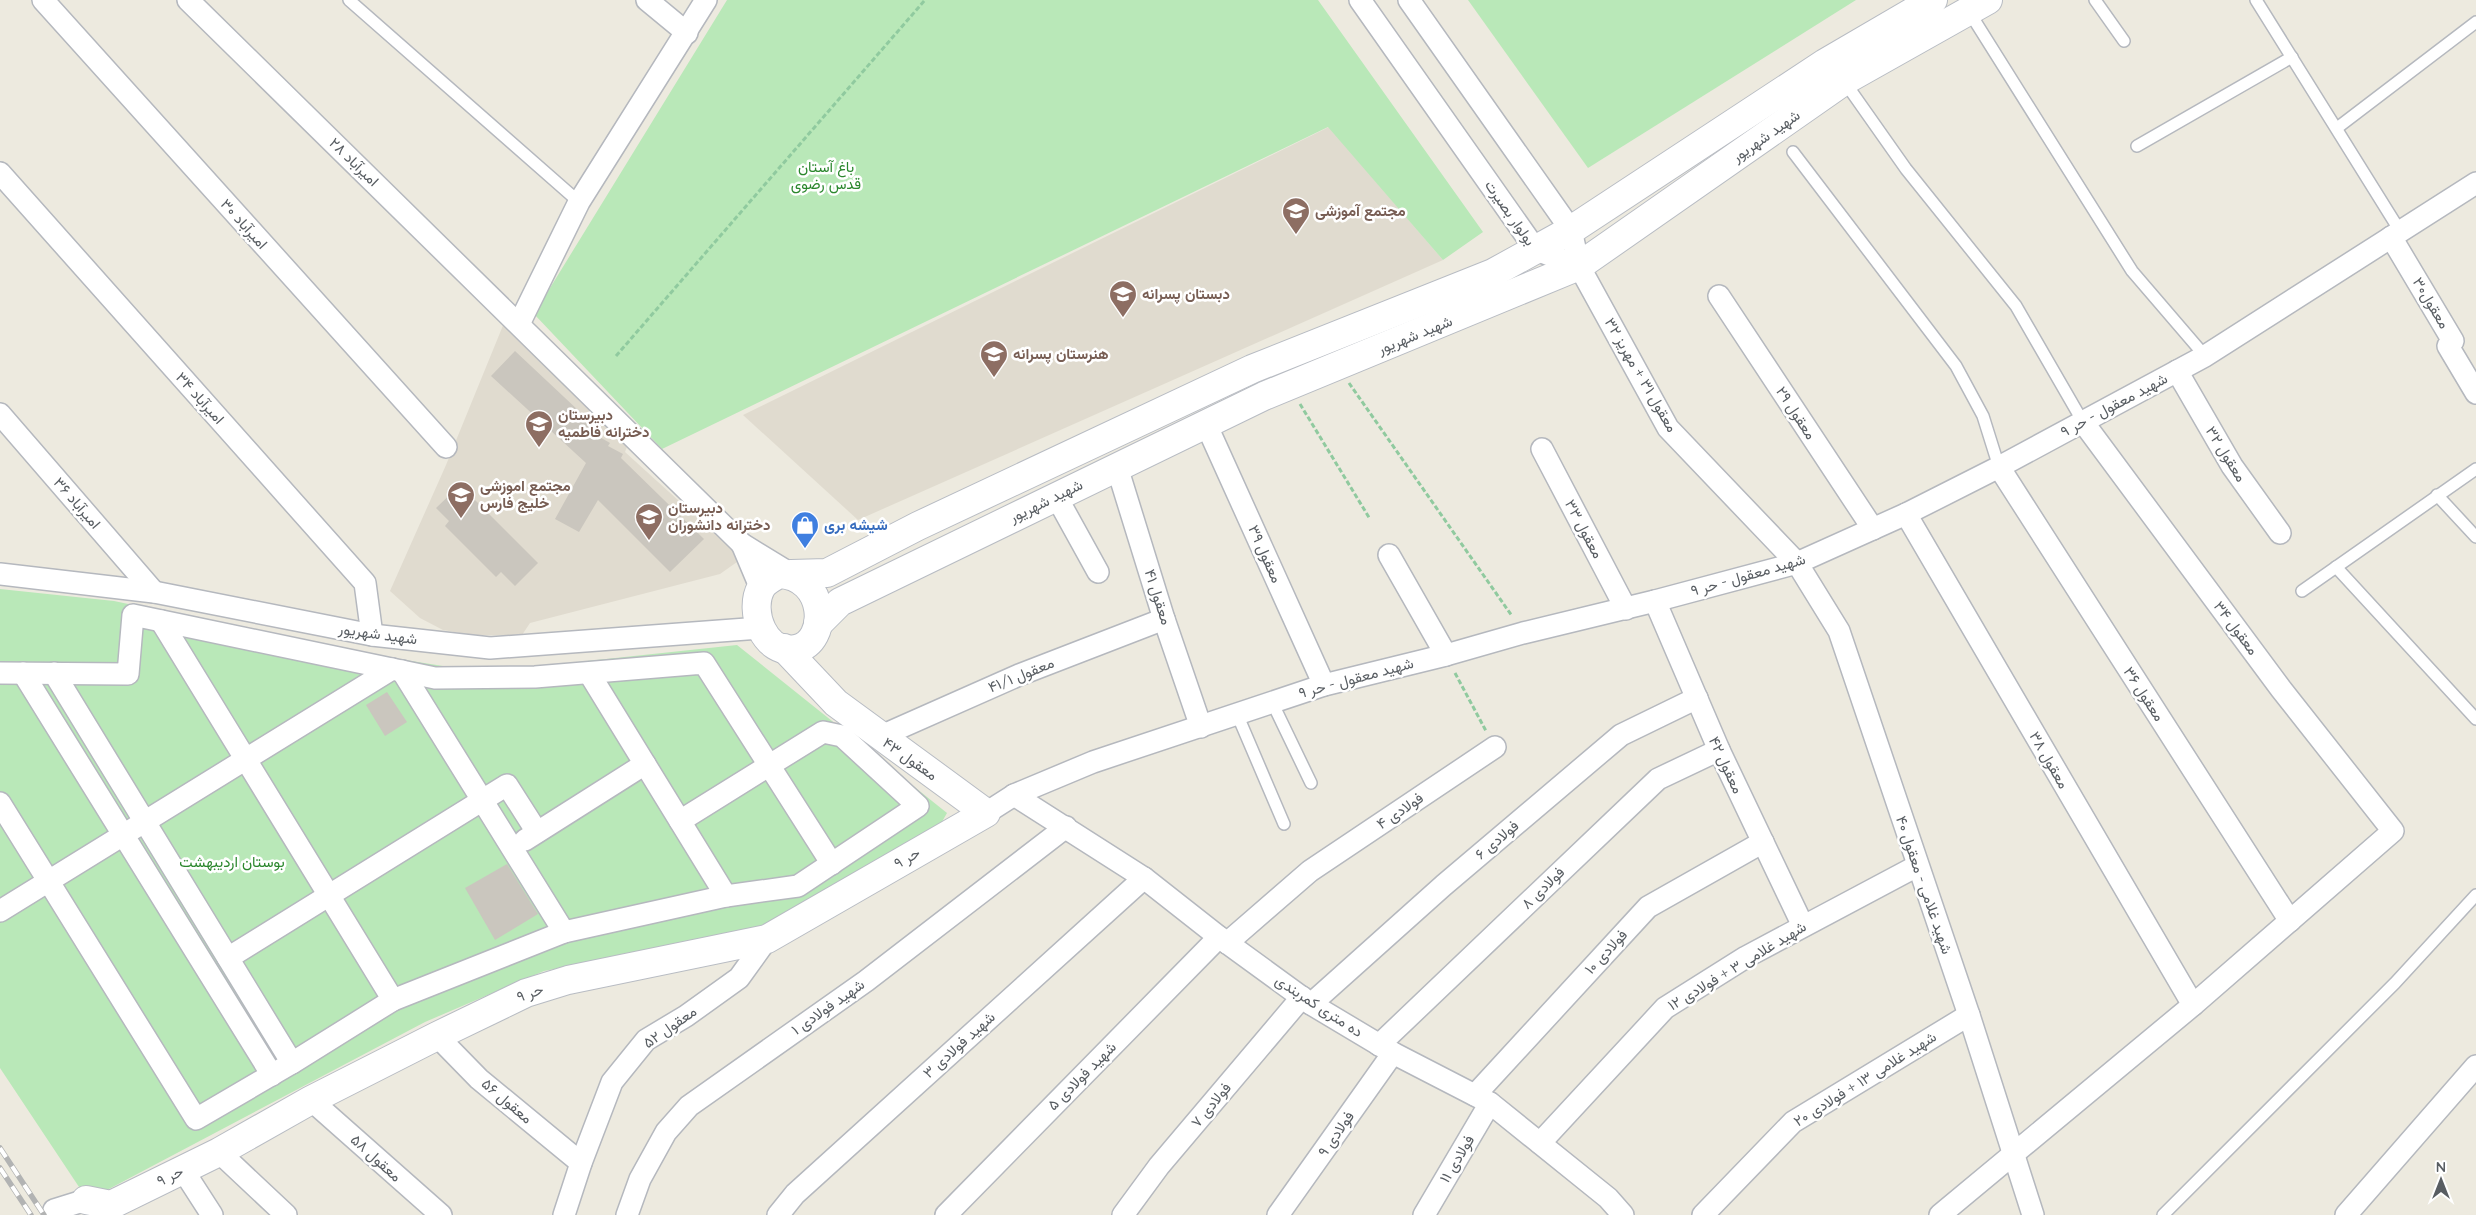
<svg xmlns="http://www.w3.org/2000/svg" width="2476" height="1215" viewBox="0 0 2476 1215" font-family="Quicksand,Vazirmatn,sans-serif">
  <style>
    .education { fill: #e0dbcf }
    .green { fill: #b9e8b8 }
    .building { fill: #cac6be }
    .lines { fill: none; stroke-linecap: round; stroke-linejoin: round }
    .lane-casing { stroke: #b5b8be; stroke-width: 14 }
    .street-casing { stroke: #b5b8be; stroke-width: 24 }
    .secondary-casing { stroke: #b8bcc3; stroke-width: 30 }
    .path { stroke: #90ca9f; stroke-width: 3; stroke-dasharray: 5 2.5; stroke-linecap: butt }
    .lane { stroke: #fff; stroke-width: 11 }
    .street { stroke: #fff; stroke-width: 21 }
    .secondary { stroke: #fff; stroke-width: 28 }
    .rail-casing { stroke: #b2b3b3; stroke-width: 5.5 }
    .rail { stroke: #fff; stroke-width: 4; stroke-dasharray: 11; stroke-linecap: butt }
    .labels { text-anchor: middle; stroke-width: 5; stroke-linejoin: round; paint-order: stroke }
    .street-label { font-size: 15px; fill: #585d62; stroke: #fff }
    .park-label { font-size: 15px; fill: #2b872d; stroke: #fff }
    .education-label { font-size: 15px; font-weight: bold; fill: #785e54; stroke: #fff; text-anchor: start }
    .shop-label { font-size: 15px; font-weight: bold; fill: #366cbe; stroke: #fff; text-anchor: start }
  </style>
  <rect width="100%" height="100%" fill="#edeadf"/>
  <g class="education">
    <polygon points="1329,127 1443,260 858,520 743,415"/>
    <polygon points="504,323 628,444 625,452 733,550 737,562 720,574 530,623 522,635 472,635 443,630 420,618 390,591 446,465"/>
  </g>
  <g class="green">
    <polygon points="727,0 1318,0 1483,232 1443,260 1328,127 662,449 534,314"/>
    <polygon points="1468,0 1856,0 1588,168"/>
    <polygon points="0,589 114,601 361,653 443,666 531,667 737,645 947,813 939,827 759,929 544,971 425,1022 107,1190 83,1193 0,1068"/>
  </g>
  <g class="building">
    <polygon points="515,351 596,427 591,432 610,443 608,446 623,454 621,458 704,539 670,572 598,500 579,532 555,519 586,463 491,376"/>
    <polygon points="460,485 538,563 515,586 501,572 496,577 445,526 449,521 436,508"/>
    <polygon points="387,692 407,722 385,736 366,705"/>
    <polygon points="507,864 538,914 495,940 465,888"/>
  </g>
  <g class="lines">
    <g class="lane-casing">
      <g id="lane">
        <polyline points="349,0 579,202"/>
        <polyline points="2095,0 2124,41"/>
        <polyline points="2256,0 2400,231"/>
        <polyline points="1968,10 2132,271 2205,356"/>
        <polyline points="1844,81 1906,169 2016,306 2083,422"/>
        <polyline points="2337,128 2476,22"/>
        <polyline points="2137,146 2292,57"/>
        <polyline points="1793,152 1956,366 1983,416 1999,467"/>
        <polyline points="2437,495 2476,537"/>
        <polyline points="2336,567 2476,719"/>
        <polyline points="2302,591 2476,469"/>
        <polyline points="1272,702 1311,783"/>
        <polyline points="1237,714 1284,824"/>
        <polyline points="2163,1215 2395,983 2476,895"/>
      </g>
    </g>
    <g class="street-casing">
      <g id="street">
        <polyline points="43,0 446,447"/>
        <polyline points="188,0 742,544 791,574"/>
        <polyline points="647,0 687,33"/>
        <polyline points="1360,0 1536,250 1579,266"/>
        <polyline points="1409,0 1571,230 1579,266 1668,428 1797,563 1839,631 1969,1015 2033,1215"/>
        <polyline points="0,173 365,583 372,635"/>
        <polyline points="2391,237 2453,341 2448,346 2476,393"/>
        <polyline points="1719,296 1873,529"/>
        <polyline points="519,324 579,202 706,0"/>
        <polyline points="2177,371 2232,466 2280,533"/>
        <polyline points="0,414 154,592"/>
        <polyline points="1206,424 1324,685"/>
        <polyline points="1542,449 1626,609"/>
        <polyline points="1117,467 1164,619 1201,727"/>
        <polyline points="1999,467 2290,921"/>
        <polyline points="1056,496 1098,572"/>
        <polyline points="1906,514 2193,1005"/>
        <polyline points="742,544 761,589"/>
        <polyline points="1389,555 1446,655"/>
        <polyline points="0,574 154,592 372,635 490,648 760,628"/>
        <polyline points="1655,601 1719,750 1803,926"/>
        <polyline points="161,621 393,1000"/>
        <polyline points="402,671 564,932"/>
        <polyline points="0,673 128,674 133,615 435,678 535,677 704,663 832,864"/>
        <polyline points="23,673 272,1075"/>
        <polyline points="54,673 292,1063"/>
        <polyline points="589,673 726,896"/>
        <polyline points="879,737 1019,675 1164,619"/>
        <polyline points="1014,795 1144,878 1219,937 1311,1004 1393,1053 1490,1103 1608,1198 1623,1215"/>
        <polyline points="0,803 196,1119 292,1063 393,1000 564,932 726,896 798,886 918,806 842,736 823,732 680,821"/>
        <polyline points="986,813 1014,795 1093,762 1324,685 1446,655 1523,633 1655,601 1797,563 1906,514 1999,467 2205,356 2476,183"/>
        <polyline points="525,840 645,764"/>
        <polyline points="0,911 392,669"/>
        <polyline points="1227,943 1310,871 1495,747"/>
        <polyline points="228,958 507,785 537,832"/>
        <polyline points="1311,1004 1444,885 1621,735 1697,698"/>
        <polyline points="437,1036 479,1079 581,1163"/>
        <polyline points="1379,1045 1658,779 1719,750"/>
        <polyline points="1475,1095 1648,907 1763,842"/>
        <polyline points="311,1100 441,1215"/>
        <polyline points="1540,1143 1665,1008 1746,957 1917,866"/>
        <polyline points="219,1152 286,1215"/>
        <polyline points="183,1170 212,1215"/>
        <polyline points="54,1210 86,1200"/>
        <polyline points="564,1215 581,1163 612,1082 646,1040 686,1016 739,978 767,939"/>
        <polyline points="627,1215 640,1179 666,1132 689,1106 866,981 1066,827"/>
        <polyline points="778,1215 795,1194 1144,878"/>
        <polyline points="946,1215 1219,937"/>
        <polyline points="1123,1215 1159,1166 1302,997"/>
        <polyline points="1278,1215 1393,1053"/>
        <polyline points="1424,1215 1490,1103"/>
        <polyline points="1703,1215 1793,1122 1969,1015"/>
        <polyline points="1940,1215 2193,1005 2393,831 2281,689 2083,422"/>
        <polyline points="2346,1215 2476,1066"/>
      </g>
    </g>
    <g class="secondary-casing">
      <g id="secondary">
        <path d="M 779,574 C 827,576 830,642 796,649 C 765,656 748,611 761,588 C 765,581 772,578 779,574 Z"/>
        <polyline points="791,574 827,573 918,526 1252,369 1493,273 1571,230 1825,63 1933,0"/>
        <polyline points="818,624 840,602 1264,396 1579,266 1844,81 1988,0"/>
        <polyline points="86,1200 111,1205 219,1152 311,1100 437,1036 526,993 568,980 767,939 986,813 836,703 784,648"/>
      </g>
    </g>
    <g class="path">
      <polyline points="616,356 925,0"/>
      <polyline points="1349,383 1512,616"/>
      <polyline points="1300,404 1370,519"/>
      <polyline points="1455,673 1486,731"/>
    </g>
    <use href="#lane" class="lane"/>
    <use href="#street" class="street"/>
    <use href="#secondary" class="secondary"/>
    <g class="rail-casing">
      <g id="rail">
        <polyline points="0,1148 44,1215"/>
        <polyline points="0,1168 31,1215"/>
      </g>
    </g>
    <use href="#rail" class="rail"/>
  </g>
  <defs>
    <g id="school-pin" transform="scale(1.4375)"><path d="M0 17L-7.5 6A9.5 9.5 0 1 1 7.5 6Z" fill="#8d6e63" stroke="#fff"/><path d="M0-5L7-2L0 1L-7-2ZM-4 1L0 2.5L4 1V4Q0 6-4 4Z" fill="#fff"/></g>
    <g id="shop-pin" transform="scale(1.4375)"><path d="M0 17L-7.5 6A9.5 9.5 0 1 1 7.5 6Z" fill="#3f7fe0" stroke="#fff"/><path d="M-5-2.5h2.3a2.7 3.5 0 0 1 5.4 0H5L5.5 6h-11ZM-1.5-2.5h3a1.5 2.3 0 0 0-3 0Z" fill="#fff"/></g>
  </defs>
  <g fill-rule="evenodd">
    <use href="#school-pin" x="1296" y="211"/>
    <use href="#school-pin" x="1123" y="294"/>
    <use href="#school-pin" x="994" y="354"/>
    <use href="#school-pin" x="539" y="424"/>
    <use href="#school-pin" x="461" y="495"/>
    <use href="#school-pin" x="649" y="517"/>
    <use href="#shop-pin" x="805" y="525"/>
  </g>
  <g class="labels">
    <g class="street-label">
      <text transform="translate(1766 136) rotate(-35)" y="5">شهید شهریور</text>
      <text transform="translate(354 162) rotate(44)" y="5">امیرآباد ۲۸</text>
      <text transform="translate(1510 213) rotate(55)" y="5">بولوار بصیرت</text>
      <text transform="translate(244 224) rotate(48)" y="5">امیرآباد ۳۰</text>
      <text transform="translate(2431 303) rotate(59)" y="5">معقول۳۰</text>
      <text transform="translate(1415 335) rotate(-22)" y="5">شهید شهریور</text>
      <text transform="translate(1641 375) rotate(60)" y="5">معقول ۳۱ + مهریز ۳۲</text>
      <text transform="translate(200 398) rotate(48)" y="5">امیرآباد ۳۴</text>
      <text transform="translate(2114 405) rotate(-28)" y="5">شهید معقول - حر ۹</text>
      <text transform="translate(1796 413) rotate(57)" y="5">معقول ۲۹</text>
      <text transform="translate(2226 454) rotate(58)" y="5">معقول ۳۲</text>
      <text transform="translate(1046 501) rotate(-26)" y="5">شهید شهریور</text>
      <text transform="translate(77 503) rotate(49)" y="5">امیرآباد ۳۶</text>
      <text transform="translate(1584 529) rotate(62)" y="5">معقول ۳۳</text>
      <text transform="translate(1265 554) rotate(66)" y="5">معقول ۳۹</text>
      <text transform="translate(1748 575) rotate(-16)" y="5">شهید معقول - حر ۹</text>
      <text transform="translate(1158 597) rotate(72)" y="5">معقول ۴۱</text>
      <text transform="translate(2236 628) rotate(53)" y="5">معقول ۳۴</text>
      <text transform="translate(378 634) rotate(8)" y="5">شهید شهریور</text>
      <text transform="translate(1021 675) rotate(-22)" y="5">معقول ۴۱/۱</text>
      <text transform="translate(1356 678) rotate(-15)" y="5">شهید معقول - حر ۹</text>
      <text transform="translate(2144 694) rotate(57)" y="5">معقول ۳۶</text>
      <text transform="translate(910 759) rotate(35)" y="5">معقول ۴۳</text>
      <text transform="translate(2049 760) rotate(60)" y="5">معقول ۳۸</text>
      <text transform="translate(1726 765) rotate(65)" y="5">معقول ۴۲</text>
      <text transform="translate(1400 811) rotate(-34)" y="5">فولادی ۴</text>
      <text transform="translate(1497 840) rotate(-40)" y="5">فولادی ۶</text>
      <text transform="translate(907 858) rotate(-30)" y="5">حر ۹</text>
      <text transform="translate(1924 885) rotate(71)" y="5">شهید غلامی - معقول ۴۰</text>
      <text transform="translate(1543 888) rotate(-44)" y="5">فولادی ۸</text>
      <text transform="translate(1606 952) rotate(-47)" y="5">فولادی ۱۰</text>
      <text transform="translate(1737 966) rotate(-31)" y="5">شهید غلامی ۳ + فولادی ۱۲</text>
      <text transform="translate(530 993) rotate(-20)" y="5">حر ۹</text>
      <text transform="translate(1319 1006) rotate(33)" y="5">ده متری کمربندی</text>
      <text transform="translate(828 1007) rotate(-35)" y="5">شهید فولادی ۱</text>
      <text transform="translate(670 1027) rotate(-35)" y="5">معقول ۵۲</text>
      <text transform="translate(959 1045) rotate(-42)" y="5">شهید فولادی ۳</text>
      <text transform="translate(1082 1076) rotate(-45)" y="5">شهید فولادی ۵</text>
      <text transform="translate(1865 1079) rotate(-32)" y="5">شهید غلامی ۱۳ + فولادی ۲۰</text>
      <text transform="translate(507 1101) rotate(40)" y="5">معقول ۵۶</text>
      <text transform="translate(1211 1105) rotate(-50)" y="5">فولادی ۷</text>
      <text transform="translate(1336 1134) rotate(-55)" y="5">فولادی ۹</text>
      <text transform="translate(376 1158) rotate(42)" y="5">معقول ۵۸</text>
      <text transform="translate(1457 1159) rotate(-59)" y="5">فولادی ۱۱</text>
      <text transform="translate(170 1176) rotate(-26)" y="5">حر ۹</text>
    </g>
    <g class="park-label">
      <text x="826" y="172">باغ آستان<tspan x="826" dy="17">قدس رضوی</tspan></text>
      <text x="232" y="867">بوستان اردیبهشت</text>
    </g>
    <g class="education-label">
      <text x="1315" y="216">مجتمع آموزشی</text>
      <text x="1142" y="299">دبستان پسرانه</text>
      <text x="1013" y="359">هنرستان پسرانه</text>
      <text x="558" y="420">دبیرستان<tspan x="558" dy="17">دخترانه فاطمیه</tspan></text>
      <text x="480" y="491">مجتمع اموزشی<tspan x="480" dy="17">خلیج فارس</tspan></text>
      <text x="668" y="513">دبیرستان<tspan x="668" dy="17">دخترانه دانشوران</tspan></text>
    </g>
    <g class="shop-label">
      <text x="824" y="530">شیشه بری</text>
    </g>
  </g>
  <g transform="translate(2441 1180)" stroke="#ffffff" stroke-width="4" paint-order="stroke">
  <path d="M0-4L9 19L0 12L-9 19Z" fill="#585d62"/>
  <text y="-8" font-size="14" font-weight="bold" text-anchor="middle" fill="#585d62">N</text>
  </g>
</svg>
